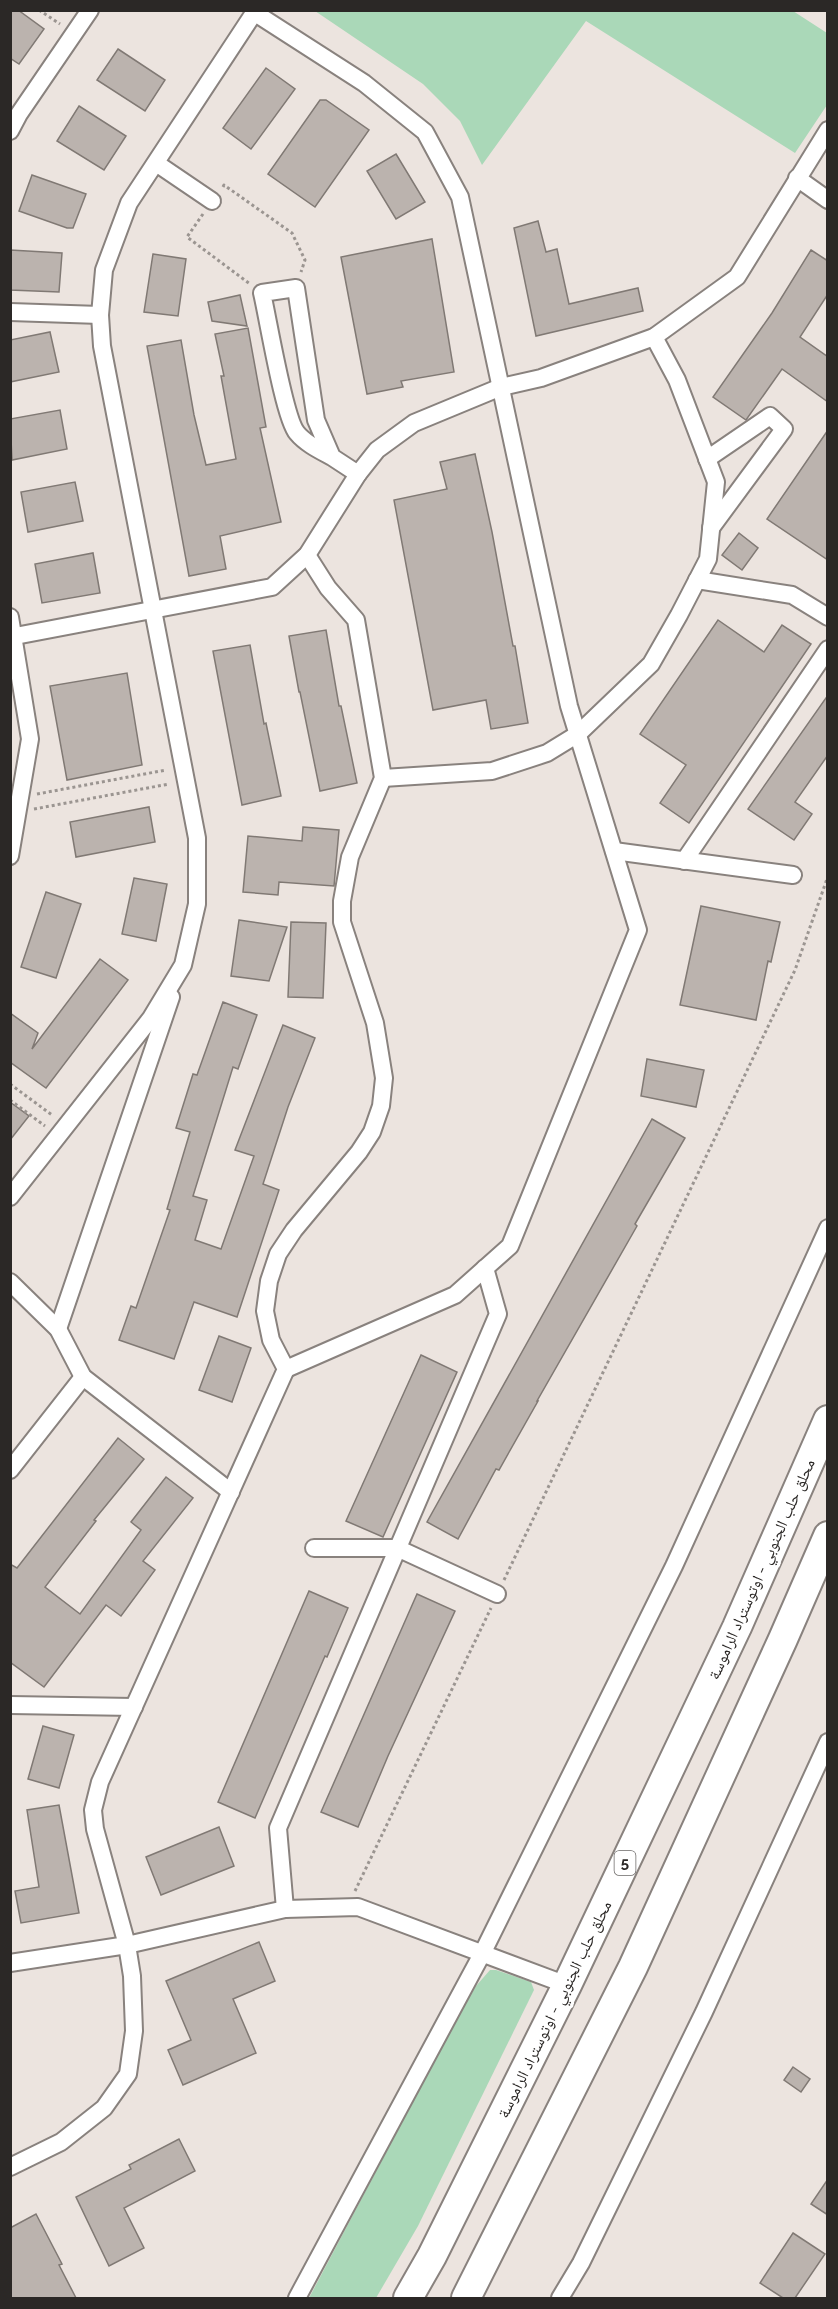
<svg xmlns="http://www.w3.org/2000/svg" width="838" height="2309" viewBox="0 0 838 2309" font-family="Raleway,'Noto Naskh Arabic',sans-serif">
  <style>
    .green { fill: #aad8b8 }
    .building { fill: #bbb3ae; stroke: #807974; stroke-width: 1.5 }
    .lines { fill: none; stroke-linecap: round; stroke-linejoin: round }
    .minor-casing { stroke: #89827e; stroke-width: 20 }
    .trunk-casing { stroke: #89827e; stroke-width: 32 }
    .path { stroke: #9b9591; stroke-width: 3; stroke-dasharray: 3 3; stroke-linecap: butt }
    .minor { stroke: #fff; stroke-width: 16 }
    .trunk { stroke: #fff; stroke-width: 28 }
    .labels { text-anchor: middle; stroke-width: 6; stroke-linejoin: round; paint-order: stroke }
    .shield { fill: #fff; stroke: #6b6867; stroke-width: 1.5 }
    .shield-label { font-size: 15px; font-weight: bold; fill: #2b2826 }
    .street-label { font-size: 16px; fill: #2b2826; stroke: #fff }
  </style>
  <rect width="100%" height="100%" fill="#ece4df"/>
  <g class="green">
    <polygon points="315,11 793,11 827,33 827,105 795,153 586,21 482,165 460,121 423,84"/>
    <polygon points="490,1970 496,1970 531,1982 534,1990 418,2226 376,2298 309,2298 455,2022 476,1986"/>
  </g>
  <g class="building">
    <polygon points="10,10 18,10 44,29 19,64 10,58"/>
    <polygon points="118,49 165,80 145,111 97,80"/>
    <polygon points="266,68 295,89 251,149 223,128"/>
    <polygon points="320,100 326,100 369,130 315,207 268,174"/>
    <polygon points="79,106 126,136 104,170 57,141"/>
    <polygon points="396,154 425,202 396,219 367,171"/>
    <polygon points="32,175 86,194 73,228 67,228 19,211"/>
    <polygon points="538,221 546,252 557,249 569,304 638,288 643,311 536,336 514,228"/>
    <polygon points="432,239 454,372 401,381 403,387 367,394 341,257"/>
    <polygon points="10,250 62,253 59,292 10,290"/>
    <polygon points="811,250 828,261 828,294 800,337 828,357 828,402 782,369 746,420 713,397 772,313"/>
    <polygon points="153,254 186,259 178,316 144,312"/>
    <polygon points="240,295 247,326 212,321 208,302"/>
    <polygon points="248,328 266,427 260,428 281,522 220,536 226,569 189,576 147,346 181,340 194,415 206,465 236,459 221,376 224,376 215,334"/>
    <polygon points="50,332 59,372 10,382 10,340"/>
    <polygon points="60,410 67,449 12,460 10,419"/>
    <polygon points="828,430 828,560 767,519"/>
    <polygon points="475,454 492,532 513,646 515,646 528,723 491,729 486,700 433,710 394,500 447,489 440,462"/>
    <polygon points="75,482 83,521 28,532 21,492"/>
    <polygon points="739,533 758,548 742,570 722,555"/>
    <polygon points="93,553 100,593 42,603 35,564"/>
    <polygon points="718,620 764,652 782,625 811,644 689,823 660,803 686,765 640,734"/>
    <polygon points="326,630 339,706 341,706 357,783 320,791 300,692 299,692 289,636"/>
    <polygon points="250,645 264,724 266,723 281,796 242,805 213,651"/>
    <polygon points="127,673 142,765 67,780 50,686"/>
    <polygon points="828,695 828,755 795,802 812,814 794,840 748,809"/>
    <polygon points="149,807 155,842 76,857 70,822"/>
    <polygon points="303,827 339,830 334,886 279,882 278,895 243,892 248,836 302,841"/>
    <polygon points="134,878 167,884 156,941 122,934"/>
    <polygon points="46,892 81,904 56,978 21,967"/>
    <polygon points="701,906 780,922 771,962 768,961 756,1020 680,1005"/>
    <polygon points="239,920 287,927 269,981 231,976"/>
    <polygon points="291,922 326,923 323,998 288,997"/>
    <polygon points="100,959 128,980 46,1088 10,1062 10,1013 38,1033 32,1049"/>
    <polygon points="223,1002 257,1015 238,1069 233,1067 193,1196 207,1200 195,1240 221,1249 254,1156 235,1150 283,1025 315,1038 288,1107 263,1184 279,1190 237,1317 194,1302 174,1359 119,1340 131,1306 136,1308 170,1210 167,1209 190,1132 176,1128 193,1074 197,1075"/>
    <polygon points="647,1059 704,1070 696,1107 641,1096"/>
    <polygon points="10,1102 29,1116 10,1140"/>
    <polygon points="652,1119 685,1138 635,1224 637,1226 537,1401 538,1401 499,1470 496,1469 458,1539 427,1522"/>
    <polygon points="219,1336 251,1348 232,1402 199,1390"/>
    <polygon points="421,1355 457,1372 383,1537 346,1521"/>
    <polygon points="118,1438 144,1459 94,1520 96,1521 45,1587 80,1614 141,1530 131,1522 166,1477 193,1498 143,1561 155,1570 121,1616 106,1605 44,1687 10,1662 10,1564 17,1568"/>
    <polygon points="309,1591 348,1608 327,1657 325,1656 255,1818 218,1802"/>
    <polygon points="417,1594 455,1611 388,1756 358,1827 321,1812"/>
    <polygon points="43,1726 74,1735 59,1788 28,1779"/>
    <polygon points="59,1805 79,1913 21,1923 15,1891 39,1887 27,1810"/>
    <polygon points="219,1827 234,1866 161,1895 146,1857"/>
    <polygon points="259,1942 275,1981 233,1999 256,2053 183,2085 168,2050 191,2040 166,1981"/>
    <polygon points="793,2067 810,2079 801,2092 784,2080"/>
    <polygon points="179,2139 195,2171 124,2208 144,2248 109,2266 76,2197 131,2169 129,2165"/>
    <polygon points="828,2179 828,2215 811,2204"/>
    <polygon points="36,2214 62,2264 59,2265 76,2298 10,2298 10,2228"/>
    <polygon points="793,2233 825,2254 795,2298 783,2298 760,2283"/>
  </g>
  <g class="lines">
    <g class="minor-casing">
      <g id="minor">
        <polyline points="255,13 364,83 425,132 460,197 569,706 638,930 510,1246 455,1295 286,1369"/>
        <polyline points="10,131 19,114 90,10"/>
        <polyline points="156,163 212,201"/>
        <polyline points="797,178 828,200"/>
        <polyline points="10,312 100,315"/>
        <path d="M 332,457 C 321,451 306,444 297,433 C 284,418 268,318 262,293 L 296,288 L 316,420 L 332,457 L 358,474"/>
        <polyline points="707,459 770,416 784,429 711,528"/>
        <polyline points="697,580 792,595 828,617"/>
        <polyline points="10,617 30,739 10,856"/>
        <polyline points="10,637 272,587 307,555 358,474 377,450 414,423 501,387 541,378 654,337 737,277 828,130"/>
        <polyline points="383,778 492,771 547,753 578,734 651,664 679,615 708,559 716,482 677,380 654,337"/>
        <polyline points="614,851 793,875"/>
        <polyline points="684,861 828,649"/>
        <polyline points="10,1197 151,1018 183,965 197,904 197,838 102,346 100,315 104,270 129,203 256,10"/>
        <polyline points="10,1282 58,1329 83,1377 231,1492"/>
        <polyline points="58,1329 171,997"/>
        <polyline points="10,1470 83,1377"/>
        <polyline points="314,1548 397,1548 497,1594"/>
        <polyline points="10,1705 134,1707"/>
        <polyline points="285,1909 278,1828 498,1314 485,1268"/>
        <polyline points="10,1963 127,1945 285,1909 358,1907 567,1985"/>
        <polyline points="10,2167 61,2142 104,2108 128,2074 134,2031 132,1976 127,1945 95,1829 93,1810 100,1782 286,1369 271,1340 265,1311 269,1281 278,1254 294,1230 359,1152 372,1132 381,1106 384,1078 375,1023 342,922 342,901 350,857 383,778 356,620 328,588 307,555"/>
        <polyline points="297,2298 482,1954 674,1566 828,1228"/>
        <polyline points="560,2298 581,2263 704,2012 828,1742"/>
      </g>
    </g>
    <g class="trunk-casing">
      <g id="trunk">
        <polyline points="408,2298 432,2256 567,1985 737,1627 828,1420"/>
        <polyline points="466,2298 633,1967 783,1639 828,1536"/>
      </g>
    </g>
    <g class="path">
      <polyline points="39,10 60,24"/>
      <polyline points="223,187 224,185 292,233 305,260 301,272"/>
      <polyline points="203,214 187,237 250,284"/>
      <polyline points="37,794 166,770"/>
      <polyline points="34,809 169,784"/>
      <polyline points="10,1084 52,1115"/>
      <polyline points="10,1100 45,1126"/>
      <polyline points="504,1580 795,970 828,876"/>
      <polyline points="355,1891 491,1608"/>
    </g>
    <use href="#minor" class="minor"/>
    <use href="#trunk" class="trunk"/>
  </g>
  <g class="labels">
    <rect class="shield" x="614.5" y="1851" width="21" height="24" rx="4.5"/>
    <g class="shield-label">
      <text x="625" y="1868">5</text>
    </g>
    <g class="street-label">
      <text transform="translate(761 1569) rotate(-66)" y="6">محلق حلب الجنوبي - اوتوستراد الراموسة</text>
      <text transform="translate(554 2009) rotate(-64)" y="6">محلق حلب الجنوبي - اوتوستراد الراموسة</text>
    </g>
  </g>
  <rect width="838" height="2309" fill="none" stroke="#2b2826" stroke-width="24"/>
</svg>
